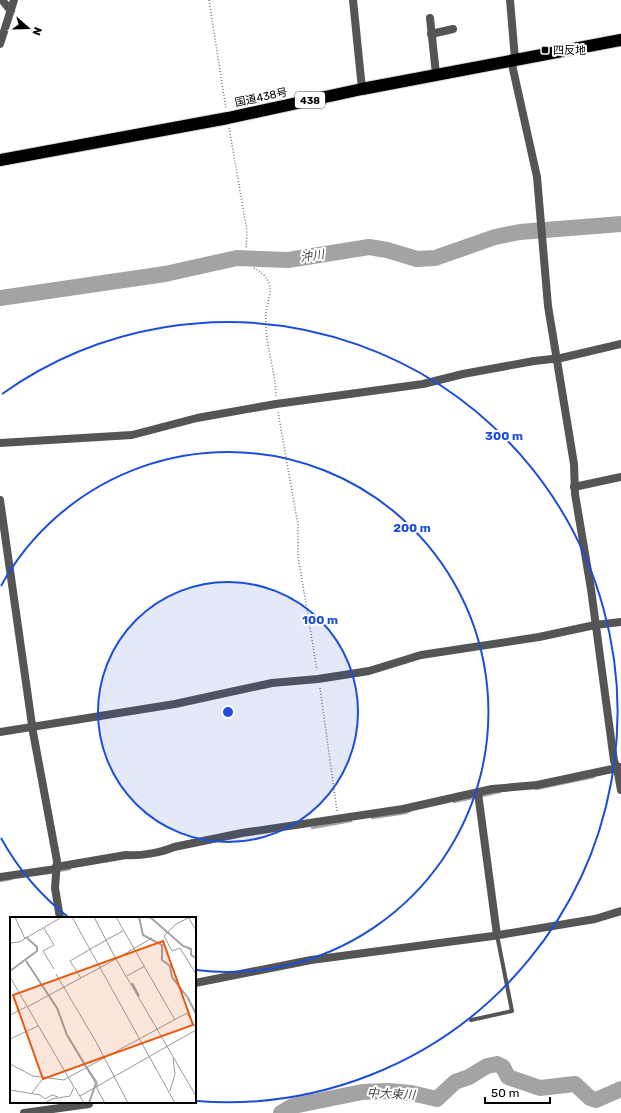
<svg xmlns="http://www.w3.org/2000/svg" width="621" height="1113" viewBox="0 0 621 1113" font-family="Rubik,'Noto Sans JP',sans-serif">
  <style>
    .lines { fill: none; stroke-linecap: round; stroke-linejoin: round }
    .stream { stroke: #a3a3a3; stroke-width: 2.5 }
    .river { stroke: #a3a3a3; stroke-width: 16 }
    .highway-casing { stroke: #dbdbdb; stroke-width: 14 }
    .path { stroke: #777; stroke-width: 1.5; stroke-dasharray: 1 2; stroke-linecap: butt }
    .lane { stroke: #555; stroke-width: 4 }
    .street { stroke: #555; stroke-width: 8 }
    .highway { stroke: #000; stroke-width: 12 }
    .ring { fill: none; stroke: #1d4ed8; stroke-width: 2 }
    .poi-dot { fill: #000; stroke: #fff; stroke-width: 1.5 }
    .labels { text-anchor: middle; stroke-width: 4; stroke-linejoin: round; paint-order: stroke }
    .shield { fill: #fff; stroke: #4c4c4c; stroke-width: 1 }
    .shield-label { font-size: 10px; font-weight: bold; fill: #000 }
    .poi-label { font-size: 11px; fill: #000; stroke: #fff; text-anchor: start }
    .street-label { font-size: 11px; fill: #000; stroke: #fff }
    .water-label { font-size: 12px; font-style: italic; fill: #444; stroke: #fff }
    .inset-river { fill: none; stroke: #a3a3a3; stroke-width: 2 }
    .inset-road { fill: none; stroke: #999; stroke-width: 1 }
    .view { fill: #e8590c; fill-opacity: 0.15; stroke: #e8590c; stroke-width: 2 }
    .inset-edge { fill: none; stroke: #000; stroke-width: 2 }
    .centre { fill: #1d4ed8; stroke: #fff; stroke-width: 2 }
    .ring-label { font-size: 12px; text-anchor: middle; font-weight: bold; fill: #1d4ed8; stroke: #fff; stroke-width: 4; stroke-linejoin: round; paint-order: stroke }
  </style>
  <rect width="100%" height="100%" fill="#fff"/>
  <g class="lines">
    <g class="stream">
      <polyline points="536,789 594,777"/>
      <polyline points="454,802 500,792"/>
      <polyline points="372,818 406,813 410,811"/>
      <polyline points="312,828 351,821"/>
      <polyline points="59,871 70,869"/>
      <polyline points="0,881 11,879"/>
    </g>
    <g class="river">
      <polyline points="0,298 165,274 237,258 288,260 369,247 387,250 417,259 435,258 495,237 520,232 621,224"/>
      <polyline points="281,1113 293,1106 362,1092 388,1091 411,1093 437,1099 455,1082 469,1077 487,1066 497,1064 503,1067 508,1077 540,1088 575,1084 590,1098 596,1100 621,1089"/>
    </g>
    <g class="highway-casing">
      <polyline id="highway" points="0,160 228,118 362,89 621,40"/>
    </g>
    <g class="path">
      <polyline points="209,0 226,109"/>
      <polyline points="229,128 247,231 246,249"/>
      <path d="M 254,268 C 260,272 266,275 269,283 C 272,293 267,303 266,313 C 264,341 275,368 276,396"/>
      <polyline points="278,412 298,525 298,556 317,670"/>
      <polyline points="320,688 337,811"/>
    </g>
    <polyline class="lane" points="471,1020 512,1011 497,935"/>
    <g class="street">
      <polyline points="2,0 11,11"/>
      <polyline points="353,0 362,89"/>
      <polyline points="510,0 515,59"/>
      <polyline points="430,18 436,74"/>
      <polyline points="431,34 453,29"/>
      <polyline points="0,44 14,0"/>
      <polyline points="0,443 132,435 197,418 276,404 423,384 463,374 534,361 561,358 621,344"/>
      <polyline points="574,487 621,477"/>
      <polyline points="0,500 33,732 57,861 55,888 60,918"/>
      <polyline points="0,732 175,704 272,683 318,679 369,671 421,655 539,637 595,625 621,622"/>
      <polyline points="621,767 617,768 621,790"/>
      <polyline points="478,793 497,935"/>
      <path d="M 56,867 L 126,855 C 141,856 160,853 174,847 L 242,833 L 403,809 L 492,789 L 537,785 L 617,768 L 614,761 L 591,589 L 575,494 L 574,464 L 548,306 L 537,177 L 511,60"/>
      <polyline points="0,877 56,869"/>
      <polyline points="195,983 311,960 493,936 595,919 621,911"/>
      <polyline points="24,1113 89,1104 89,1102"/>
    </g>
    <use href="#highway" class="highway"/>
  </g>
  <circle cx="228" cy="712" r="130" fill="#1d4ed8" fill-opacity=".12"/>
  <g class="ring">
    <circle cx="228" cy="712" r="130"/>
    <path d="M68 917A260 260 0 0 1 1 838M1 586A260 260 0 1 1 196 970"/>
    <path d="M2 394A390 390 0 1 1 197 1101"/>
  </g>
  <rect class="poi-dot" x="541" y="46" width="8" height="8" rx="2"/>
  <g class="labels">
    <rect class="shield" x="295" y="92" width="30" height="16" rx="3"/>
    <g class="shield-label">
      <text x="310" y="104">438</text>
    </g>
    <g class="poi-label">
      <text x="553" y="54">四反地</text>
    </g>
    <g class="street-label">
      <text transform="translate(261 97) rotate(-12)" y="4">国道438号</text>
    </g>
    <g class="water-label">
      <text transform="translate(312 256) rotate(-9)" y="4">沖川</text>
      <text transform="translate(391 1094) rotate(3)" y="4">中大束川</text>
    </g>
  </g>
  <g transform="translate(10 917)">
    <rect width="186" height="186" fill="#fff"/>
    <path class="inset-river" d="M 129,0 L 133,18 L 152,28 L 152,43 L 160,49 L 162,60 L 178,81 L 186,97M 140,0 L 173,29 L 181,32 L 181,38 L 186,41M 16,44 L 47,91 L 57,118 L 86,166 L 79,186M 0,54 L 27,34 L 27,30 L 16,20M 122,66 L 129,79"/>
    <path class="inset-road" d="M 5,0 L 15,22M 62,0 L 165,186M 84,0 L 106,42 L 142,21M 106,0 L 165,103M 178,0 L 186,13M 178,1 L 166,7 L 154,19 L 162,34 L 170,31 L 186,57M 34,11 L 44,28 L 33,34 L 44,52M 96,23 L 113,14M 0,26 L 9,25 L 52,0M 46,57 L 85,123 L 118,186M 117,59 L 135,49M 0,60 L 64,170 L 60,179 L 42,182 L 35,186M 71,61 L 60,44 L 96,23M 17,90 L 106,42 L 147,112M 0,98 L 16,90M 147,112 L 186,179M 0,122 L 28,109M 0,147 L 23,159 L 54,163 L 58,160M 77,150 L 87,165 L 87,172 L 95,186M 59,160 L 177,96 L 186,111M 65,171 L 74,186M 0,173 L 30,178 L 35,182 L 42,178 L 48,180M 160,174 L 165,157 L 163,141M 22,176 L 34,160M 70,179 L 186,113"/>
    <path class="view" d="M 153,24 L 183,108 L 33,162 L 3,78 Z"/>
    <rect width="186" height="186" class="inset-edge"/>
  </g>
  <circle cx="228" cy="712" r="6" class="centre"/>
  <g class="ring-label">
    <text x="504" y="440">300 m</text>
    <text x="412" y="532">200 m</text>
    <text x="320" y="624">100 m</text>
  </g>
  <g transform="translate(28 28) rotate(110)" stroke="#ffffff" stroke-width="3" paint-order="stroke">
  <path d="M0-3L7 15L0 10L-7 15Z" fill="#000000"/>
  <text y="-6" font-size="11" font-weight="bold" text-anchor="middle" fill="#000000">N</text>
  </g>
  <path d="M485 1097v6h65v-6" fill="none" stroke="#000000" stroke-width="2"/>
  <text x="491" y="1097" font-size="12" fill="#000000" stroke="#ffffff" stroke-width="3" paint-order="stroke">50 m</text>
</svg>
